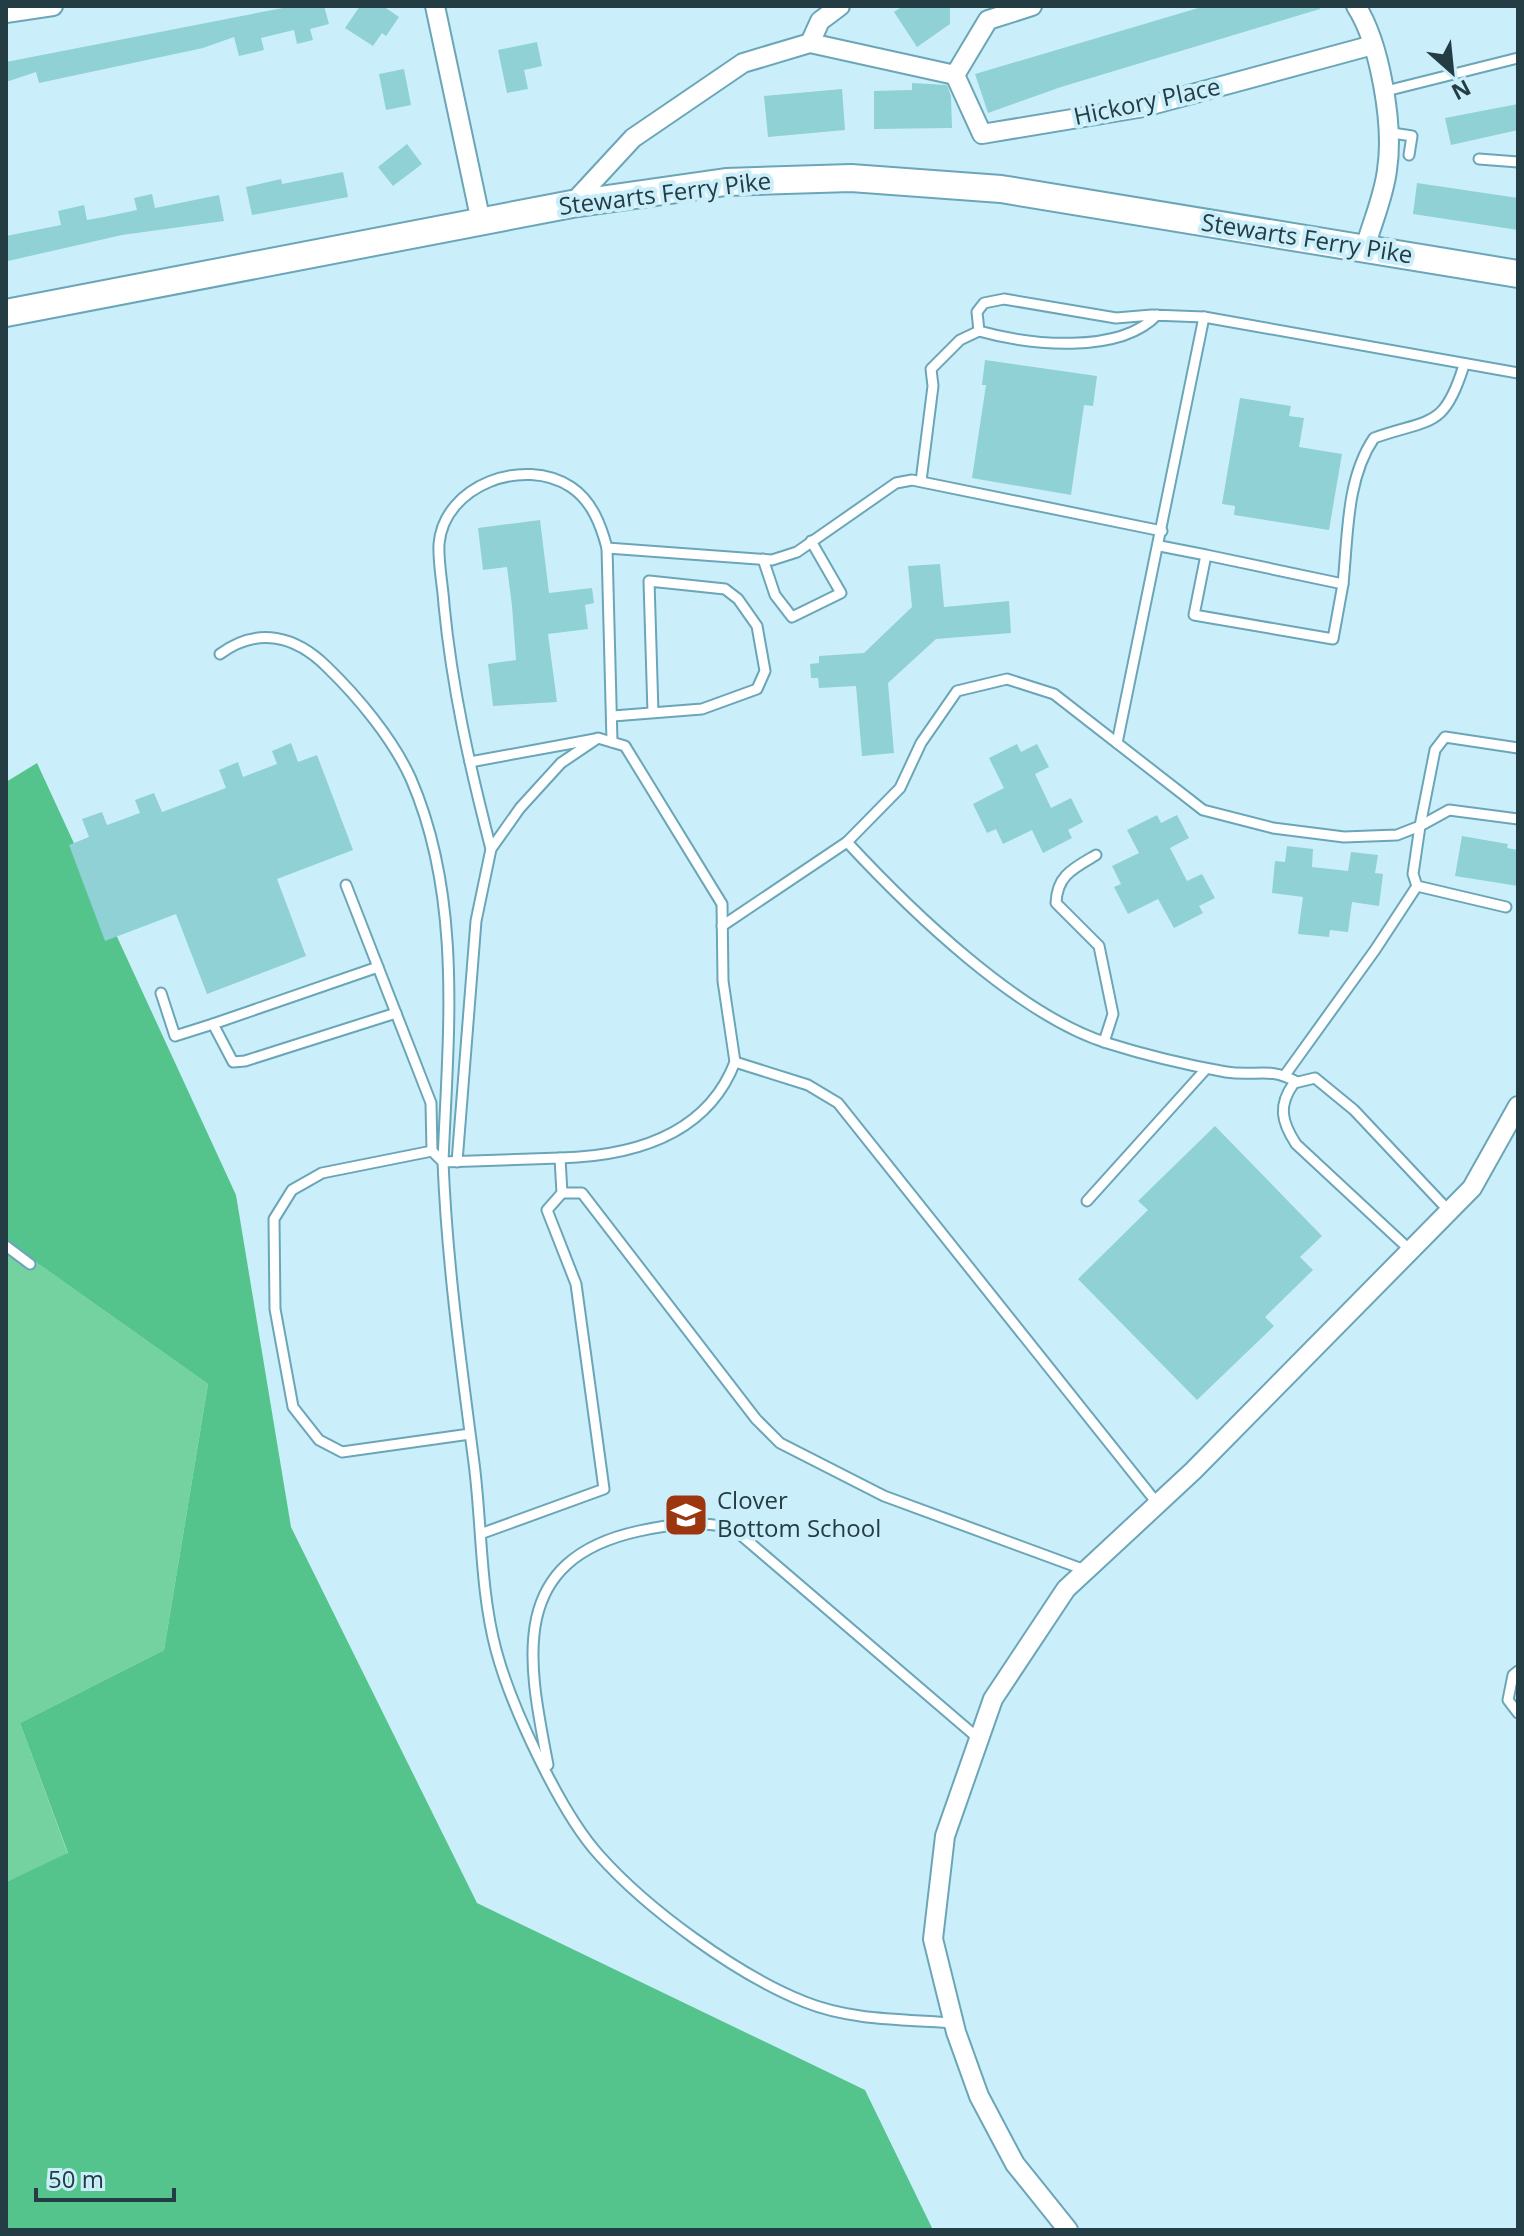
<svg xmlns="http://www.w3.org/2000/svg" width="1524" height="2236" viewBox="0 0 1524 2236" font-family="'Open Sans',sans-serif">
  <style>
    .green { fill: #73d29f }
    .forest { fill: #55c48c }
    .building { fill: #8fd1d4 }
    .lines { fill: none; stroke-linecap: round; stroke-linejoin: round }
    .lane-casing { stroke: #6aa6b8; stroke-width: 13 }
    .street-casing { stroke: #6aa6b8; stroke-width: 22 }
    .secondary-casing { stroke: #6aa6b8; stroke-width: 30 }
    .lane { stroke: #fff; stroke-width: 9 }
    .street { stroke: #fff; stroke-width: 18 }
    .secondary { stroke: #fff; stroke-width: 26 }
    .labels { text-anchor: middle; stroke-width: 8; stroke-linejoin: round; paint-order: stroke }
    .street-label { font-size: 24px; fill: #243d45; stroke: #cbeffa }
    .poi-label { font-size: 24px; fill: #243d45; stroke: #cbeffa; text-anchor: start }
  </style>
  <rect width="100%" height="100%" fill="#cbeffa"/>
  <polygon class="green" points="6,1241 208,1384 164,1650 20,1723 68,1854 6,1882"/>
  <polygon class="forest" points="37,763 236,1195 291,1527 477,1903 865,2090 933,2230 6,2230 6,1882 68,1853 20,1723 164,1650 208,1384 6,1241 6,782"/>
  <g class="building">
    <polygon points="293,6 324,6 329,24 310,29 313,40 297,44 294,30 261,38 264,50 239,56 234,37 203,48 39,83 36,72 6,82 6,62"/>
    <polygon points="360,6 383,6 399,17 386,36 382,33 373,46 345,28"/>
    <polygon points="903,6 950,6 950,24 917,47 894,12"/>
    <polygon points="1205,6 1320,6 1320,9 1061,87 988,113 975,74"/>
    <polygon points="537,42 542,66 524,70 528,89 507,93 498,50"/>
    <polygon points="404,69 411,105 386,110 379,74"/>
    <polygon points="912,83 947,85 951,96 952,128 874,129 874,91 912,90"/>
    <polygon points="842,89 845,130 768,137 764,96"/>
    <polygon points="1518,104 1518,130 1451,145 1445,118"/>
    <polygon points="407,144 422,164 393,186 378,167"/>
    <polygon points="343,172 348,197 252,215 246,187 281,179 282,184"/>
    <polygon points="1417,183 1518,198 1518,230 1413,214"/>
    <polygon points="152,194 155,208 219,195 224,221 122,235 8,261 6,236 61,225 58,211 84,205 87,220 104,217 137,210 134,198"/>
    <polygon points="985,360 1097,376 1093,406 1084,405 1071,495 972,478 986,385 982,385"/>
    <polygon points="1240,398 1291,406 1289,416 1304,418 1299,447 1342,454 1329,530 1234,515 1235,506 1222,504"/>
    <polygon points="540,520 549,593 592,588 594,603 585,605 588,629 548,634 557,702 493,706 488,664 516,660 512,606 507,567 483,570 478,528"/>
    <polygon points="940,564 944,607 1009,601 1011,633 936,639 888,683 894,753 862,756 856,686 819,688 818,678 811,678 810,664 819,663 819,656 864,653 912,607 908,566"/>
    <polygon points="291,743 298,762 317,755 353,850 277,879 306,956 207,994 176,914 105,941 69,845 89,837 82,819 102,812 107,825 140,813 135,800 154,793 162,812 181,805 226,788 219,770 238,762 243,777 277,764 272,751"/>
    <polygon points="1017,744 1021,752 1037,744 1049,767 1035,774 1051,808 1071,798 1083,822 1068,830 1072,838 1043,853 1032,830 1003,844 996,829 987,833 973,804 1004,788 989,758"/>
    <polygon points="1157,815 1161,823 1177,815 1189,838 1170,848 1187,881 1202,874 1215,898 1199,906 1203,913 1174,928 1158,899 1128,914 1114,887 1121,884 1112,866 1139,853 1127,830"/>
    <polygon points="1462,836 1508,844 1507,848 1518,850 1518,886 1455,876"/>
    <polygon points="1287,846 1313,849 1312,867 1348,871 1351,852 1378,855 1375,873 1383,874 1379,906 1352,902 1348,932 1330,930 1329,937 1298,934 1303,897 1272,893 1275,861 1285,862"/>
    <polygon points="1215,1126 1322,1236 1300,1257 1313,1270 1265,1317 1274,1326 1197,1400 1078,1279 1148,1210 1138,1201"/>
  </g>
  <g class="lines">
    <g class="lane-casing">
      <g id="lane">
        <polyline points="1382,92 1518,58"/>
        <polyline points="1386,132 1412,136 1409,155"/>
        <polyline points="1479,159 1518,162"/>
        <path d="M 1157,315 C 1119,355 1029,345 979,331 L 977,312 L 984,303 L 1004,299 L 1116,318 L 1152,315 L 1204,317 L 1518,373"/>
        <polyline points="921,481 933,386 931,369 960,340 979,331"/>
        <polyline points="1160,546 1206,555 1194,615 1333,639 1343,584 1206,555"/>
        <polyline points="607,548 772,560 797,552 896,483 912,480 1162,531"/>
        <polyline points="763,559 775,595 792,617 841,593 811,541"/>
        <path d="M 1343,584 C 1348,536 1346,479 1374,438 C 1430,418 1444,430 1464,365"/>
        <path d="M 220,654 C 258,626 296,636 327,667 C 358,697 393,739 411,779 C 463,899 448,1035 443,1162 L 560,1158 L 562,1193 L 547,1210 L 576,1284 L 604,1489 L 483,1533"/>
        <polyline points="613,716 702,709 757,689 765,671 757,626 738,599 725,589 649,581 653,713"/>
        <polyline points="1117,743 1204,317"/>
        <polyline points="470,762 595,739"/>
        <polyline points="847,842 900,788 921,743 957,691 1007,679 1054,694 1203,810 1273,828 1344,837 1397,835 1420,826 1435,750 1445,737 1518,748"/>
        <path d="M 491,849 C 470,768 452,688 444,605 C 443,586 438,564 439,544 C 444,485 524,456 571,487 C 592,501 601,525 607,548 L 612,742"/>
        <path d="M 1096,855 C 1074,868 1057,875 1056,903 L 1099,946 L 1113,1014 L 1104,1042"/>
        <polyline points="346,885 431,1103 432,1151"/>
        <polyline points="1506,907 1417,886 1413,874 1420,826 1449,810 1518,819"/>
        <path d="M 722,926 L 847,842 C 910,910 1018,1015 1107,1043 C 1145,1055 1187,1065 1226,1072 C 1257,1077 1268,1066 1297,1082"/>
        <polyline points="378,967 213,1024 233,1062 245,1061 396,1013"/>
        <polyline points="161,993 175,1036 213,1024"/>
        <polyline points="1285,1075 1375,950 1417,886"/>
        <path d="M 560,1158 C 633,1156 707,1135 735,1062 L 808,1085 L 838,1103 L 1157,1503"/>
        <polyline points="457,1162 476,921 491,849 520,808 561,763 598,738 625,746 722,904 723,981 735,1062"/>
        <polyline points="562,1193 582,1193 756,1419 780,1443 884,1496 1085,1570"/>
        <polyline points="1087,1201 1206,1069"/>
        <polyline points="6,1246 30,1264"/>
        <path d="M 1410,1250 L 1296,1144 C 1281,1121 1278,1105 1294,1083 L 1315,1078 L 1354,1110 L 1449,1211"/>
        <path d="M 470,1434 L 342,1452 L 319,1440 L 293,1407 L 275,1309 L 274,1219 L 292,1190 L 322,1173 L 432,1151 L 443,1162 C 447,1263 461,1363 474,1463 C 482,1525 480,1590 496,1650 C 511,1706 560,1812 599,1855 C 647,1909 737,1975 805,2002 C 852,2021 905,2019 954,2023"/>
        <polyline points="1518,1671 1513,1675 1508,1700 1518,1713"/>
        <path d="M 548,1765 C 528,1662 506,1560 639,1531 C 672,1524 702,1519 735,1530 L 979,1739"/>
      </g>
    </g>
    <g class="street-casing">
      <g id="street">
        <polyline points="435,6 481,222"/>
        <polyline points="1032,6 988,20 955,75 982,134 1144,107 1373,45"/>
        <path d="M 1356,6 C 1380,43 1394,125 1387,170 C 1384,196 1372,223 1365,248"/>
        <polyline points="6,13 53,6"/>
        <polyline points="810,43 820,21 840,6"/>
        <polyline points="572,204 633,138 743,63 810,43 955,75"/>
        <polyline points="1068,2230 1015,2164 979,2096 956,2032 933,1939 945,1836 993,1699 1066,1589 1193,1471 1472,1188 1518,1106"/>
      </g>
    </g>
    <g class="secondary-casing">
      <polyline id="secondary" points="6,313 572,204 726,182 851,178 1001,189 1518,274"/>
    </g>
    <use href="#lane" class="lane"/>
    <use href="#street" class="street"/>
    <use href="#secondary" class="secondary"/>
  </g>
  <defs>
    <g id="school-square" transform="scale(2.3)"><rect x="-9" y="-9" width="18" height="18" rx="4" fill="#9c360f" stroke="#cbeffa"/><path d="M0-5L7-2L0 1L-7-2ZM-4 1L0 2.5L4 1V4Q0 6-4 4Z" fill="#fff"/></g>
  </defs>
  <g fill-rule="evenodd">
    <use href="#school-square" x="686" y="1515"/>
  </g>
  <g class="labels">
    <g class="street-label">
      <text transform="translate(1147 102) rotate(-12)" y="8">Hickory Place</text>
      <text transform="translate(665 194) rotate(-7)" y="8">Stewarts Ferry Pike</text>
      <text transform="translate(1307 239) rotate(9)" y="8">Stewarts Ferry Pike</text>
    </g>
    <g class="poi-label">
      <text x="717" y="1509">Clover<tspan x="717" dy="28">Bottom School</tspan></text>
    </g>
  </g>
  <rect width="1524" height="2236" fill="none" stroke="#243d45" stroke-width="16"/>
  <g transform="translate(1452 72) rotate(153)" stroke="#cbeffa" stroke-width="6" paint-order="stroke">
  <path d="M0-6L14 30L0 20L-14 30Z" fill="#243d45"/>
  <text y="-12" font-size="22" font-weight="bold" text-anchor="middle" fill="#243d45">N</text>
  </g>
  <path d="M36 2188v12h138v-12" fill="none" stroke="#243d45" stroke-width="4"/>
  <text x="48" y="2188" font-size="24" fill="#243d45" stroke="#cbeffa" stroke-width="6" paint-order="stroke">50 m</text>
</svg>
